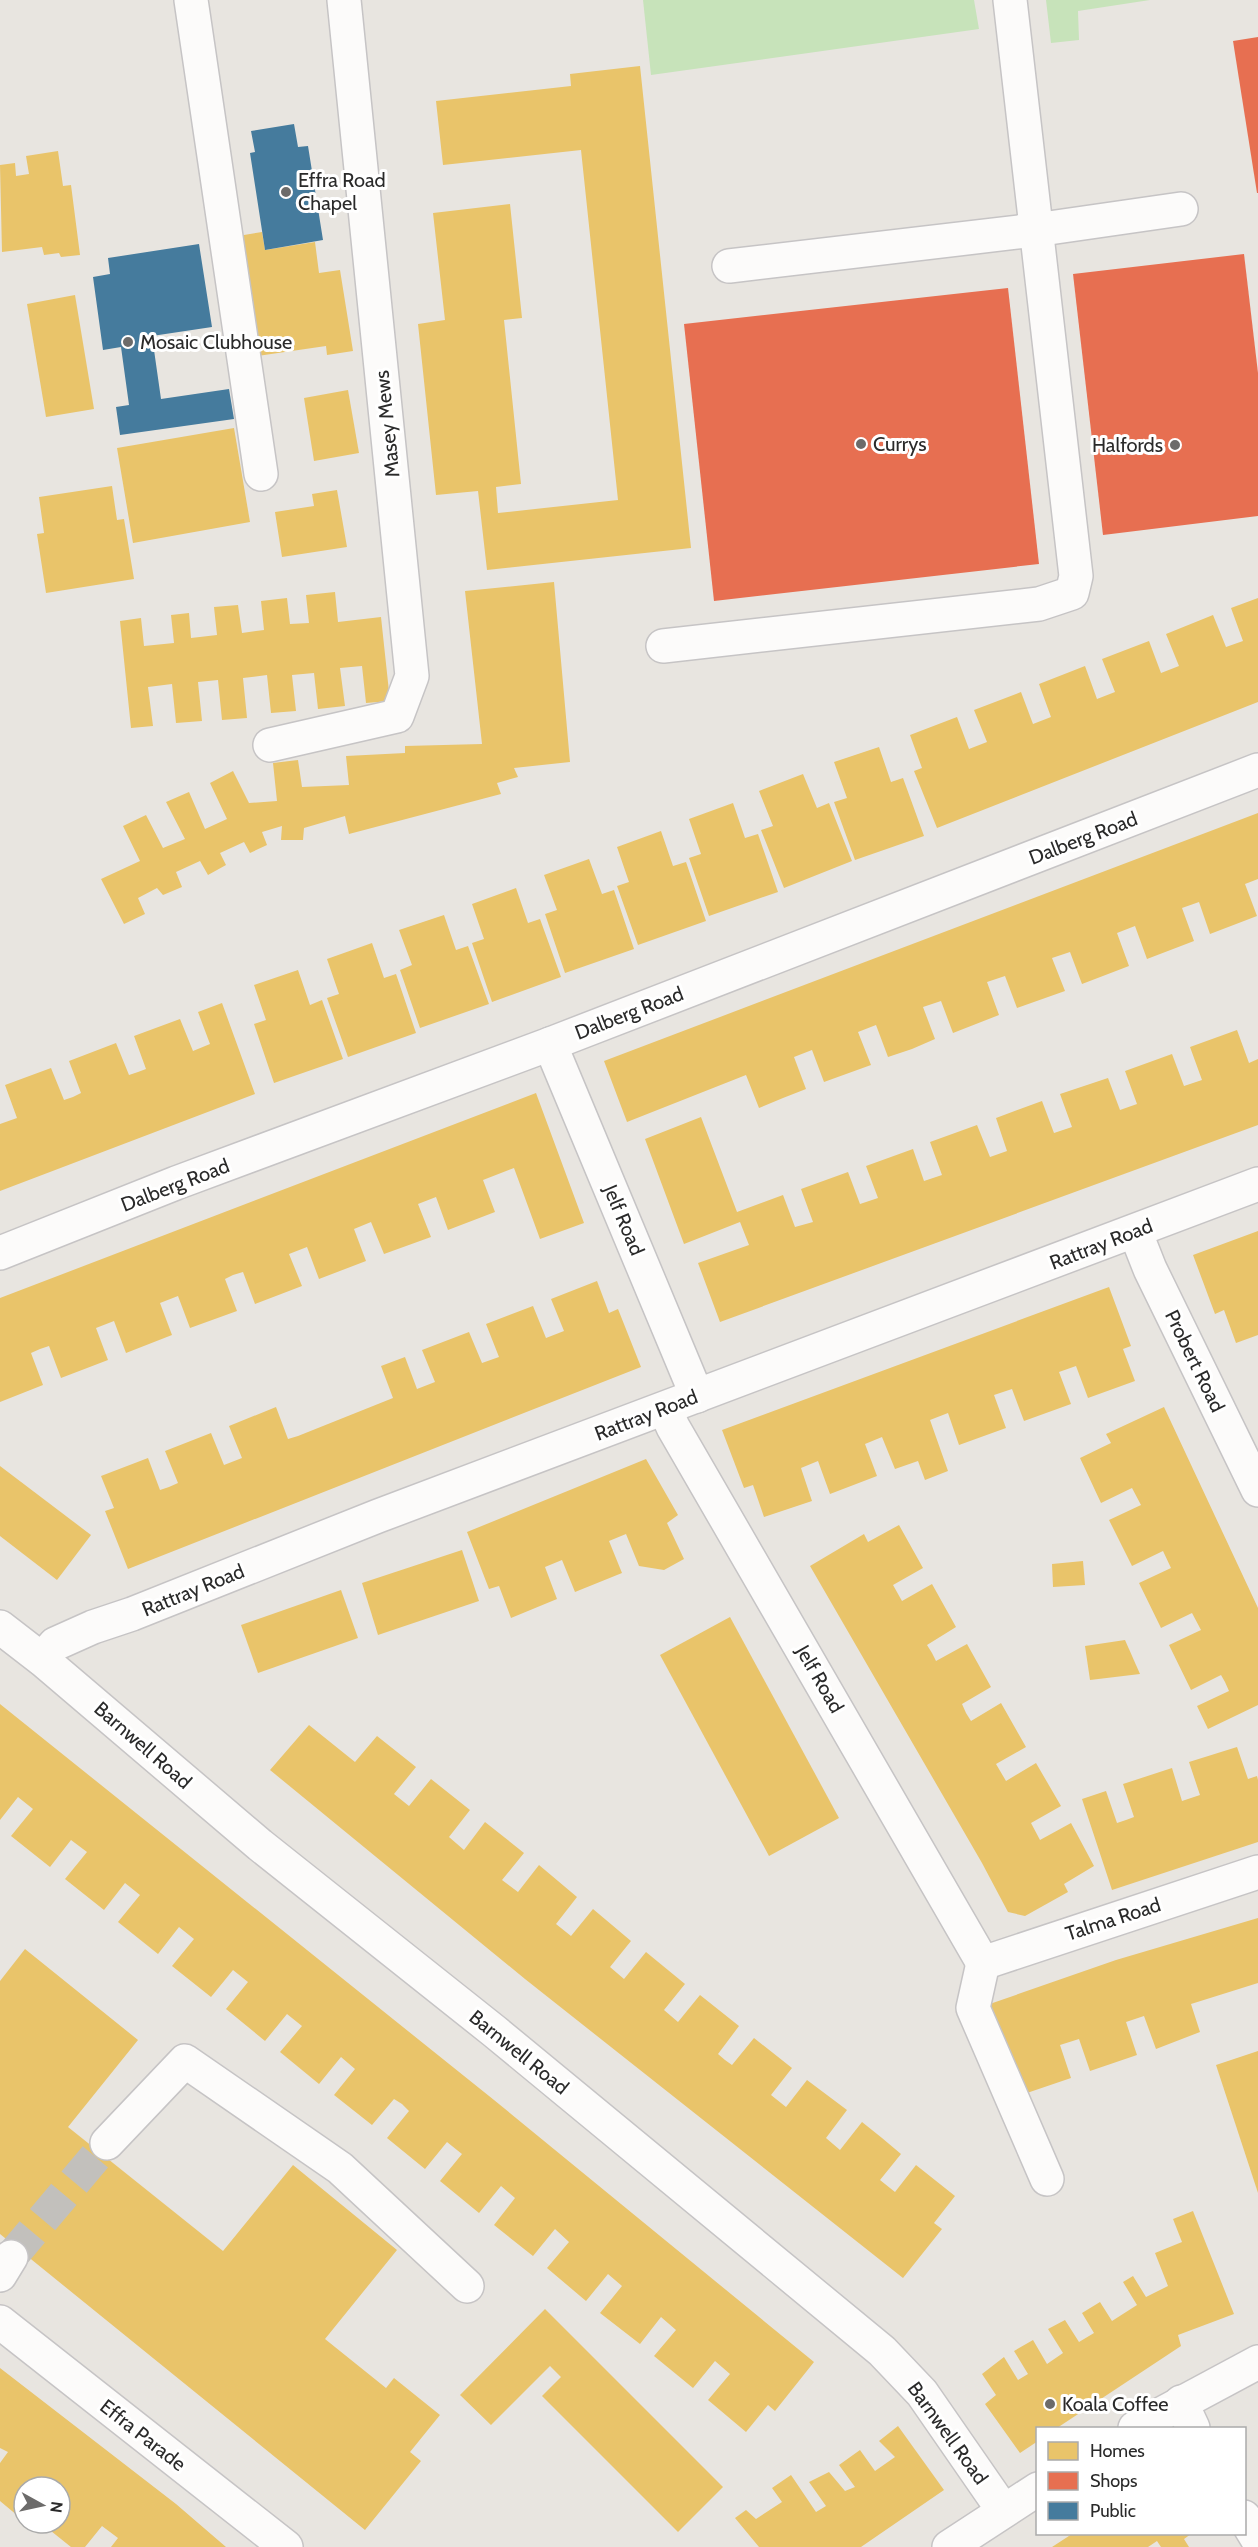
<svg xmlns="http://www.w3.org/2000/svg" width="1258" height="2547" viewBox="0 0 1258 2547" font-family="Cabin,sans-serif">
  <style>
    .green { fill: #c7e3ba }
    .homes { fill: #e9c46a }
    .shops { fill: #e76f51 }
    .public { fill: #457b9d }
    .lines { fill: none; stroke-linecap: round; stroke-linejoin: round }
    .minor-tunnel { stroke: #c2c0bc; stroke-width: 33; stroke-dasharray: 33 16; stroke-linecap: butt }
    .minor-casing { stroke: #c6c4c5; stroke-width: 36 }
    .minor { stroke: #fcfbfa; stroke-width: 33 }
    .poi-dot { fill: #6c6b6a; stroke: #fff; stroke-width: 2 }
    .labels { text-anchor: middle; stroke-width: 6; stroke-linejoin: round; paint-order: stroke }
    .poi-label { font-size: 20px; fill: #2a2a2a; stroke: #fff; text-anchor: start }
    .street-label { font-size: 20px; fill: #2a2a2a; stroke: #fff }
  </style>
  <rect width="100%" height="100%" fill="#e8e5e0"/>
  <g class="green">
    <polygon points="643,0 974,0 979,29 651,75"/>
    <polygon points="1046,0 1150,0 1078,11 1079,40 1051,43"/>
  </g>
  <g class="homes">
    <polygon points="640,66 691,548 487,570 478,491 436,495 418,324 445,320 433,213 510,204 522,318 504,320 521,484 496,487 498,513 618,500 581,150 443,165 436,101 571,86 570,74"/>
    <polygon points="58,151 63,186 71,185 80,255 61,257 59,253 44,255 42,247 2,252 0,165 15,163 16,176 29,174 26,156"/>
    <polygon points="262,232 265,250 315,242 319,273 340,270 353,351 327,355 326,346 250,357 232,237"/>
    <polygon points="75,295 94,409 46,417 27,304"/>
    <polygon points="348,390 359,453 314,461 304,398"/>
    <polygon points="234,428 250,522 133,543 117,448"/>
    <polygon points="112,486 117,520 124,519 134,579 46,593 37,534 44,533 39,497"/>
    <polygon points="337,490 347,547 282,557 275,512 314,506 312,494"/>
    <polygon points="554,582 570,762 514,768 518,777 497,783 501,794 349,834 345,816 304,828 303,840 281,840 282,826 262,832 267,845 250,853 244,842 220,853 226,865 208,875 200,861 176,872 182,887 163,895 157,888 138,898 145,914 124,924 101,879 140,861 123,826 146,815 163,848 185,839 166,802 189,792 205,829 227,819 210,783 233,771 249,803 277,801 273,763 298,760 302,787 349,785 346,756 405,753 405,746 482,744 465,591"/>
    <polygon points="335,592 338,622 381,617 390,701 366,703 362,666 340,668 345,706 318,709 314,673 292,675 296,711 271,713 267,675 243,678 247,718 222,720 218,680 198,682 202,721 176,723 172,684 148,687 153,726 131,728 120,621 141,618 144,646 174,643 171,615 189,613 191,638 217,635 214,607 238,605 242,633 264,630 261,601 287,598 290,624 309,623 306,595"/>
    <polygon points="1258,598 1258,702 937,828 914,771 922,768 910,735 957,717 969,749 987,742 974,710 1021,692 1033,724 1051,717 1039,684 1085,666 1097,699 1115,692 1102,659 1149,641 1161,673 1179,666 1166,634 1213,615 1226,647 1243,641 1231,608"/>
    <polygon points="879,747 891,782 903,778 924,836 855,860 834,802 847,798 834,762"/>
    <polygon points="803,774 817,808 829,803 852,861 784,888 761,830 773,826 759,791"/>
    <polygon points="733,803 745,838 758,834 778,892 709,916 689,858 701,854 689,819"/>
    <polygon points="1258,813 1258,879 1245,884 1257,916 1210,934 1199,902 1182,908 1194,941 1147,959 1135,926 1117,933 1129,966 1082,984 1070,952 1052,958 1065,991 1017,1008 1005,976 987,982 999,1015 953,1033 941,1001 923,1007 935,1039 912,1049 888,1057 876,1025 858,1032 871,1065 824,1082 812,1050 794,1057 806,1089 783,1098 759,1108 746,1075 627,1122 604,1061"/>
    <polygon points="661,831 673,866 686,862 706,921 638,945 617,886 629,882 617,847"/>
    <polygon points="589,859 602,894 614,890 634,949 565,973 545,914 557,910 544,875"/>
    <polygon points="516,888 528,923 540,919 561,977 492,1002 472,943 484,939 472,904"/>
    <polygon points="444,915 456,950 468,946 489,1004 420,1028 400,970 412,965 399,930"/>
    <polygon points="372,943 384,978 396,974 416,1033 348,1057 327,998 339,994 327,959"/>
    <polygon points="298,970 310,1005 322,1000 343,1059 274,1083 254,1024 266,1020 254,985"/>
    <polygon points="222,1003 255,1094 0,1191 0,1124 17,1118 5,1085 51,1068 64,1100 73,1097 81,1093 69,1061 116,1043 129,1075 138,1072 146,1069 134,1036 180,1019 193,1051 210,1044 198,1012"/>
    <polygon points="1237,1030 1249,1063 1258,1059 1258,1125 720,1322 698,1263 749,1245 740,1222 684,1244 645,1139 701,1117 737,1212 783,1195 795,1227 813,1222 801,1189 848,1172 860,1204 878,1198 866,1166 913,1149 924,1181 942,1175 930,1142 977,1125 990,1157 1007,1151 996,1118 1042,1101 1054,1133 1072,1127 1060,1094 1108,1078 1120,1110 1137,1104 1125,1071 1172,1054 1184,1086 1202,1080 1190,1047"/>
    <polygon points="536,1093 584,1223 540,1239 514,1168 483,1180 495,1212 448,1230 436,1197 418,1204 431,1237 384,1254 371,1222 354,1229 366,1261 319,1279 307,1247 289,1254 302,1286 255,1304 243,1272 233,1275 225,1279 237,1311 190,1328 178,1296 160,1303 172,1335 126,1353 114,1321 96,1328 108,1360 61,1378 49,1346 40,1349 31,1353 43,1385 0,1402 0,1298"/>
    <polygon points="1258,1231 1258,1335 1236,1343 1224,1310 1215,1314 1193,1255"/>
    <polygon points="597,1281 609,1313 618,1309 641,1367 128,1569 105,1511 114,1508 101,1476 148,1458 160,1490 169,1487 178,1483 165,1451 211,1433 224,1465 242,1458 229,1426 276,1407 288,1439 298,1436 393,1398 381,1366 405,1357 417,1389 435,1382 422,1350 469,1332 482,1363 499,1357 486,1324 533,1306 546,1338 564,1331 551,1299"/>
    <polygon points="1109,1287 1131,1346 1123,1349 1135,1381 1088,1398 1076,1366 1059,1372 1071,1404 1024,1421 1012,1389 994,1395 1006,1428 959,1445 948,1413 930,1420 948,1471 925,1480 918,1461 895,1469 882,1437 865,1444 877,1476 830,1494 818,1461 801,1468 812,1501 764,1517 753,1485 744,1488 722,1430"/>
    <polygon points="1164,1407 1258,1608 1258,1705 1208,1729 1197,1706 1229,1691 1225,1682 1221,1675 1191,1690 1169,1645 1201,1630 1192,1613 1161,1628 1139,1583 1171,1568 1163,1551 1132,1566 1109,1520 1141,1505 1132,1488 1101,1503 1080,1458 1111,1443 1106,1434"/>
    <polygon points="646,1459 678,1515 667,1523 684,1559 664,1570 639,1566 626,1534 609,1541 622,1573 575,1592 562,1560 545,1567 557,1599 511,1618 499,1586 489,1589 467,1532"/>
    <polygon points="0,1466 91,1535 57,1580 0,1536"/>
    <polygon points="899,1525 923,1568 893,1585 902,1601 932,1584 956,1627 927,1645 932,1653 936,1661 967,1644 991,1687 962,1704 966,1713 971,1721 1001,1703 1026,1747 996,1764 1006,1781 1036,1763 1061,1806 1031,1823 1040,1840 1071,1823 1094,1866 1064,1884 1068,1892 1025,1916 1008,1912 982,1863 810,1566 864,1534 868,1542"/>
    <polygon points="462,1550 479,1601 378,1635 362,1583"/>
    <polygon points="1083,1561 1085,1585 1053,1587 1052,1564"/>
    <polygon points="341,1590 358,1638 258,1673 241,1625"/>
    <polygon points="730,1617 839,1818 769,1856 660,1655"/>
    <polygon points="1125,1640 1140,1674 1090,1680 1085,1646"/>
    <polygon points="0,1704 494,2100 814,2362 775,2411 768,2405 746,2432 708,2400 730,2374 715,2361 693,2388 654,2356 676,2330 661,2317 640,2344 600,2313 622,2286 608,2274 586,2301 547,2268 569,2242 555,2229 533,2256 494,2225 515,2198 501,2186 479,2213 440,2181 462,2154 447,2142 425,2169 387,2138 409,2111 402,2104 394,2099 372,2125 334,2095 355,2069 341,2057 319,2084 280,2052 302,2026 287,2014 265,2041 226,2009 248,1982 233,1970 211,1997 172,1966 194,1939 179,1927 158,1954 118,1922 140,1895 125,1883 104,1910 65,1879 87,1852 71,1840 50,1867 11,1836 33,1809 18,1797 0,1820"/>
    <polygon points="309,1725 355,1762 377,1736 416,1767 394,1794 409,1806 431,1779 470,1810 449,1837 464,1850 485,1822 524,1853 502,1880 518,1892 539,1865 577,1897 556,1924 571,1936 593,1909 631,1941 610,1967 624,1979 646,1952 685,1984 664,2010 678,2022 700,1995 739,2026 718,2054 725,2060 732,2065 754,2038 792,2068 771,2095 786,2107 807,2080 847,2110 826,2138 840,2150 862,2122 882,2138 901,2154 880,2180 895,2192 916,2165 955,2196 934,2223 942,2229 903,2278 525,1979 270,1770"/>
    <polygon points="1237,1747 1248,1779 1257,1776 1258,1780 1258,1842 1112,1890 1082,1799 1106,1791 1117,1823 1126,1820 1134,1817 1123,1784 1172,1768 1182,1801 1200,1795 1189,1762"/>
    <polygon points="1258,1918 1258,1983 1191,2004 1200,2032 1156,2049 1144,2016 1126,2022 1137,2055 1090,2071 1079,2039 1060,2045 1071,2078 1024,2094 984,2006 1116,1960"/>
    <polygon points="25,1949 138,2040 68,2127 223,2251 293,2165 397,2250 325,2339 386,2388 394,2378 440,2415 410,2452 421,2461 365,2530 0,2234 0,1981"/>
    <polygon points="1258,2051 1258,2193 1216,2065"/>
    <polygon points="1193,2211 1234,2314 1178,2335 1181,2346 1057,2428 1038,2428 1038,2441 1020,2453 985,2404 996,2395 982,2374 1004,2357 1018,2380 1028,2374 1014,2351 1033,2340 1047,2364 1063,2353 1048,2329 1065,2320 1079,2342 1094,2333 1082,2313 1100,2302 1112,2321 1137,2305 1123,2282 1133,2276 1146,2297 1168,2286 1155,2253 1182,2242 1173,2219"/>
    <polygon points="545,2309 723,2487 678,2532 542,2396 561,2377 550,2366 491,2425 460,2395"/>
    <polygon points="0,2368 176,2504 226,2547 111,2547 118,2538 102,2526 85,2547 71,2547 41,2523 60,2523 62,2496 60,2487 50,2486 24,2487 24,2521 0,2501 0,2463 8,2452 0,2448"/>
    <polygon points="898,2426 944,2490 861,2547 759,2547 735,2518 746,2510 756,2519 782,2502 772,2488 791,2475 816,2512 826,2506 809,2482 829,2472 845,2491 855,2487 839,2465 860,2450 875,2471 895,2457 879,2441"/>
    <polygon points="1072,2534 1191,2534 1184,2539 1189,2547 1161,2547 1157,2541 1148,2547 1052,2547"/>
  </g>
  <g class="shops">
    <polygon points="1258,37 1258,193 1257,193 1233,41"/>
    <polygon points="1244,254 1258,373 1258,516 1103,535 1073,274"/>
    <polygon points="1008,288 1039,564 714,601 684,324"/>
  </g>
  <g class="public">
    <polygon points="294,124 298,147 308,146 323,240 265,250 250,153 255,152 251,131"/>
    <polygon points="199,244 212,327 152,336 161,399 229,389 234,419 120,435 116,407 129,405 121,347 103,350 93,277 110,274 108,258"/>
  </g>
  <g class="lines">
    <polyline class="minor-tunnel" points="11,2257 107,2143"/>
    <g class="minor-casing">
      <g id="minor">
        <polyline points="191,0 261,474"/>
        <polyline points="729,266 1035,230 1181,209"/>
        <polyline points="663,646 1039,604 1072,593 1076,576 1010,0"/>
        <polyline points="270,745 397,716 412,676 344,0"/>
        <polyline points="550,1044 697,1396"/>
        <polyline points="1135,1231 1150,1269 1258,1490"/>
        <polyline points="0,1253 176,1183 550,1044 1258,770"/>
        <polyline points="665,1409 673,1427 983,1963 1258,1872"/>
        <polyline points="0,1627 44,1661 260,1845 494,2031 882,2351 922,2393 1003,2510"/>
        <polyline points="42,1659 55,1644 93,1627 132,1614 378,1516 1258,1184"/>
        <polyline points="983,1963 973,2008 1047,2179"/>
        <polyline points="107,2143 185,2061 340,2168 467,2286"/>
        <polyline points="0,2275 11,2257"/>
        <polyline points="0,2322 286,2547"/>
        <polyline points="1181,2402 1193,2428"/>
        <polyline points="1135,2428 1258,2362"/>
        <polyline points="1244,2517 1258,2540"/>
        <polyline points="949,2547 1038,2489"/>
      </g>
    </g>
    <use href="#minor" class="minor"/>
  </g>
  <g class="poi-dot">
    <circle cx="286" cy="192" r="6"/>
    <circle cx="128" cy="342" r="6"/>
    <circle cx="861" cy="444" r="6"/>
    <circle cx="1175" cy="445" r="6"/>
    <circle cx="1050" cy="2404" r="6"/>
  </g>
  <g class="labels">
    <g class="poi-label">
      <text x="298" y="187">Effra Road<tspan x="298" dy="23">Chapel</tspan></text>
      <text x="140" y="349">Mosaic Clubhouse</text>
      <text x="873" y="451">Currys</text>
      <text x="1163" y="452" text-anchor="end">Halfords</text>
      <text x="1062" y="2411">Koala Coffee</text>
    </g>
    <g class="street-label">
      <text transform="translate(387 424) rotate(-96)" y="7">Masey Mews</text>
      <text transform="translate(1083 838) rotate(-21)" y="7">Dalberg Road</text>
      <text transform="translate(629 1013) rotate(-21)" y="7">Dalberg Road</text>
      <text transform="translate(175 1185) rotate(-21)" y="7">Dalberg Road</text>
      <text transform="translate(624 1220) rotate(67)" y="7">Jelf Road</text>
      <text transform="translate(1101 1244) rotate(-21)" y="7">Rattray Road</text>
      <text transform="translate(1195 1361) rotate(64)" y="7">Probert Road</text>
      <text transform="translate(646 1415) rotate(-21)" y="7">Rattray Road</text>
      <text transform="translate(193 1590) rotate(-22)" y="7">Rattray Road</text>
      <text transform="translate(820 1679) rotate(60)" y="7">Jelf Road</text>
      <text transform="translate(143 1745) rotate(41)" y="7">Barnwell Road</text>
      <text transform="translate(1113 1919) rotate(-18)" y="7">Talma Road</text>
      <text transform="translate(519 2052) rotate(39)" y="7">Barnwell Road</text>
      <text transform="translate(948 2433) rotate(54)" y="7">Barnwell Road</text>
      <text transform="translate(143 2435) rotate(38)" y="7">Effra Parade</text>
    </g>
  </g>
  <rect x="1036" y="2427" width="210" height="108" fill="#ffffff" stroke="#aaaaaa" stroke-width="1.5"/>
  <rect x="1048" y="2442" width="30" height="18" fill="#e9c46a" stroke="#aaaaaa" stroke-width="1.5"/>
  <text x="1090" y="2457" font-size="18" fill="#2a2a2a">Homes</text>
  <rect x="1048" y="2472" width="30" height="18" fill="#e76f51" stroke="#aaaaaa" stroke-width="1.5"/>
  <text x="1090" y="2487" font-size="18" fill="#2a2a2a">Shops</text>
  <rect x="1048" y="2502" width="30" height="18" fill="#457b9d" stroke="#aaaaaa" stroke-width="1.5"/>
  <text x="1090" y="2517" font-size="18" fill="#2a2a2a">Public</text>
  <g transform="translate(42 2505) rotate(98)"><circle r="28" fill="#ffffff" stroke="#aaaaaa" stroke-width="1.5"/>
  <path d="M0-4.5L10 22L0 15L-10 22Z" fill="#6c6b6a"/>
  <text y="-9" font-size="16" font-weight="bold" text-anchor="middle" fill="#2a2a2a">N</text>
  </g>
</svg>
